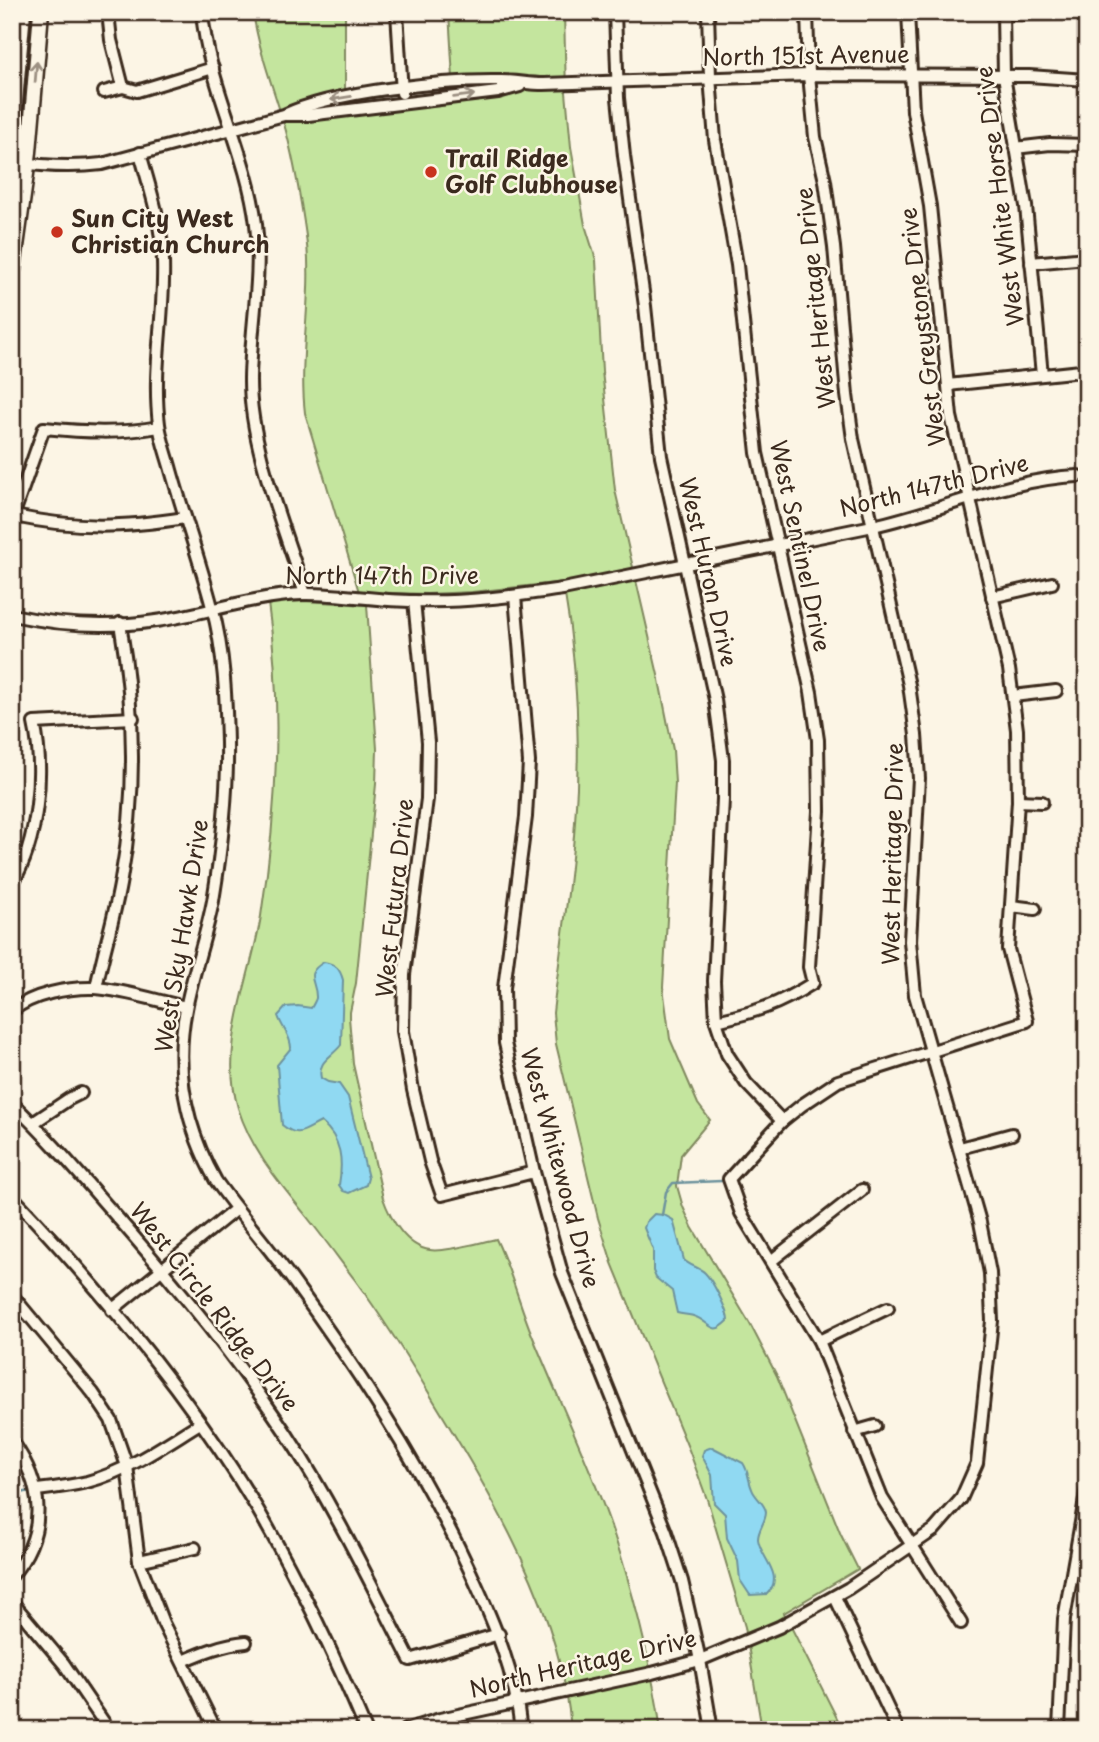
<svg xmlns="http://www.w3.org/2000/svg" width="1099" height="1742" viewBox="0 0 1099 1742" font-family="'Playpen Sans',sans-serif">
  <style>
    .green { fill: #c4e59e; stroke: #80885e; stroke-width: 2 }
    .water { fill: #90d9f2; stroke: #6e939d; stroke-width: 2 }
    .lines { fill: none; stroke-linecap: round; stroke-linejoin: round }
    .stream { stroke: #6e939d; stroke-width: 2.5 }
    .minor-casing { stroke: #3b2a1e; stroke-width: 16 }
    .major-casing { stroke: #3b2a1e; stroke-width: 19 }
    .minor { stroke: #fcf5e5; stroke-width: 10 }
    .major { stroke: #fcf5e5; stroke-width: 14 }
    .oneway { stroke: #9c9082 }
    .poi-dot { fill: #c8321e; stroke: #fcf5e5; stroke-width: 2.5 }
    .labels { text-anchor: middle; stroke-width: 5; stroke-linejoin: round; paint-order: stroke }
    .street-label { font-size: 23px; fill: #3b2a1e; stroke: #fcf5e5 }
    .poi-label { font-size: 23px; font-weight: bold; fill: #3b2a1e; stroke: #fcf5e5; text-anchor: start }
  </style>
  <rect width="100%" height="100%" fill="#fcf5e5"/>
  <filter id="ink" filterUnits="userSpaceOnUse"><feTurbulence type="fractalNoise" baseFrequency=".0143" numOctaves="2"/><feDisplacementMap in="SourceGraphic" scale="14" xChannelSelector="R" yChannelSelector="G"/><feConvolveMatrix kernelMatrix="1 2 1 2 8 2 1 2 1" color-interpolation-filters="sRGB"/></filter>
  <g filter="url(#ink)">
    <g class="green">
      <path d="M 253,12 L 345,12 L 345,93 L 350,116 L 458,103 L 453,78 L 449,12 L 564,12 L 566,92 L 571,147 L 585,225 L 596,260 L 602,371 L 615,490 L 658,675 L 673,750 L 675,783 L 663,987 L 670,1039 L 698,1104 L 710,1120 L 681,1155 L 677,1186 L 683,1207 L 692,1227 L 750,1324 L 777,1376 L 841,1535 L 858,1569 L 784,1613 L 843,1730 L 762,1730 L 745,1627 L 708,1502 L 689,1450 L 612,1263 L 598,1218 L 556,1044 L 553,1013 C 560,949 571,885 575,822 C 581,743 577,660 563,582 L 472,592 L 427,594 L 359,592 L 305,413 C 298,354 314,295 306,236 C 301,201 295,165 286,131 C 275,92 259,53 253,12 Z"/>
      <path d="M 306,601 L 367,605 L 377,749 L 376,784 L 356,983 L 349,1017 L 353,1064 L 383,1198 C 390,1218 406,1247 430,1250 C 443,1253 481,1242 496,1239 C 511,1270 519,1303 532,1335 C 561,1406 597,1480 620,1553 C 638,1611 652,1670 661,1730 L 571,1730 C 563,1614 492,1496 432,1398 C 408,1358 383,1318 355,1280 C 339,1259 323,1237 307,1217 C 279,1182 252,1152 238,1108 C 219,1045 251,979 261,916 C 277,813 283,707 268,603 Z"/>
    </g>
    <g class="water">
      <path d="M 324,962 C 336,964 340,969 343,980 L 341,1045 C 332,1057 317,1061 321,1078 L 328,1082 L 339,1084 L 348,1097 L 368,1178 L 366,1185 L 349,1193 L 343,1191 L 339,1185 C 343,1161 342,1139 321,1122 C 304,1130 299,1139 282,1125 L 277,1065 L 291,1048 C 291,1036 282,1028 278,1016 L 286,1007 L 298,1006 L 311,1008 C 312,1007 316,999 316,998 C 317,981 302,975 324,962 Z"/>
      <path d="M 654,1214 L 664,1215 L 673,1220 L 684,1260 C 690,1266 699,1267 705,1273 C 713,1281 728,1311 728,1321 C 712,1337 711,1323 696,1317 C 690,1314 683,1315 677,1313 L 672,1291 L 656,1278 L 653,1271 L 653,1250 L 644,1228 L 646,1222 Z"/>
      <path d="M 712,1447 L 743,1463 C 749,1472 748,1480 752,1489 C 755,1498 765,1503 766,1512 C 766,1522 758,1529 758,1539 C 760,1558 786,1575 767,1594 L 750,1595 L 740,1580 L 738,1561 L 727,1538 L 725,1514 L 714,1503 L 712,1475 L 702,1456 L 704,1450 Z"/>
    </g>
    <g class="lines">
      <g class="stream">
        <polyline points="662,1215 666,1192 673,1183 722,1181"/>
        <polyline points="12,1495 30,1491"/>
      </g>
      <g class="minor-casing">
        <g id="minor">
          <polyline points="108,12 111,40 123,87"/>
          <path d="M 202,12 C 208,85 247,151 256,224 C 262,275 251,326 250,378 C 249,445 285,529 305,594"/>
          <polyline points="397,12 402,93"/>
          <polyline points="615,12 618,98 624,156 645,306 661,456 715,700 723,760 723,799 714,981 716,1021 727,1054 746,1083 782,1121"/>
          <path d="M 708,12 L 710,77 L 715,140 L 737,265 L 757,453 L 811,692 L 818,740 L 819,811 L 809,967 L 813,983 C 778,1005 756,1012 716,1021"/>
          <polyline points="908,12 913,111 930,206 951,416 1009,669 1017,730 1018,801 1008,949 1027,1021 838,1081 802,1105 782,1121 729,1179 741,1213 819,1341 882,1498 961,1623"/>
          <polyline points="1003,12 1004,76 1026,206 1042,375"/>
          <polyline points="1003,14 1087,13"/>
          <polyline points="104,92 123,87 137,91 213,68"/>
          <polyline points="286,115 308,115 498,92 520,86"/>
          <polyline points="1015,148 1050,144 1087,145"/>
          <path d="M 140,153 C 150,189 162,224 163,261 C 165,316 152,369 159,424 C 161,440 167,455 171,470 C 184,516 200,561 212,607 C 224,650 226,698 227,743 C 228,793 221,852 213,901 C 206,937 193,972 186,1009 C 174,1069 186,1128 216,1181 C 240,1215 267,1245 291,1278 C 359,1371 423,1469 471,1573 C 495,1625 515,1672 521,1730"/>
          <path d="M 12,162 C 42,166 72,168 102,164 L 284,115 C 334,91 443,80 501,81 C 515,81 529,84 544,84 L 809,75 L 1029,76 L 1087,80"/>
          <polyline points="1031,263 1087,258"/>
          <polyline points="948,385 1081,371 1087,367"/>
          <path d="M 14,516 C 77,529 121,528 185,518"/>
          <path d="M 12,519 L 44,428 C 84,432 120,434 159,427"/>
          <polyline points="515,596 529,762 526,817 504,988 505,1043 534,1172 562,1273 666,1532 682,1581 700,1660 712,1730"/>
          <polyline points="992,597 1052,583"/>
          <polyline points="414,601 428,742 427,799 404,975 403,1031 413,1090 430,1161 442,1195 534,1172"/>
          <path d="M 12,615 C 58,625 109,628 156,621 C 205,614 252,596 302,594 C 339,593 377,601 414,601 C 464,603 514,596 563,589 L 873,526 C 942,511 1007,479 1078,476"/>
          <polyline points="1013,696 1056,691"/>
          <polyline points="1018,801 1042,802"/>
          <path d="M 12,884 C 38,842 45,771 34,723 L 133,718"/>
          <polyline points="1011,906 1035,909"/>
          <path d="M 96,988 C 103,952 115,916 121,879 C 137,793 135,709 120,623"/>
          <path d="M 12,1011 C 32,994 69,987 95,988 C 124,990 158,1001 186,1007"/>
          <path d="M 12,1103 C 52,1141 87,1183 123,1224 C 181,1291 237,1359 286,1433 C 333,1505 371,1584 410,1660 L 499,1634"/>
          <polyline points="33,1123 69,1099 81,1093"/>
          <polyline points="960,1148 1012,1134"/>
          <path d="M 12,1196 C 101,1290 192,1399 258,1510 C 299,1581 334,1654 366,1730"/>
          <polyline points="771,1261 862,1190"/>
          <polyline points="12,1295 93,1393 111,1420 127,1466 139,1561 163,1623 216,1730"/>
          <polyline points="112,1310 236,1209"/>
          <polyline points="819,1341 888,1308"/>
          <polyline points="854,1432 875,1426"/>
          <path d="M 12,1441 C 43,1484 49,1532 12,1575"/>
          <path d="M 37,1490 C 54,1488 70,1486 87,1482 C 128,1471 164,1445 200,1423"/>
          <polyline points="139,1561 195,1548"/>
          <polyline points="835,1597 898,1730"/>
          <polyline points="12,1602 64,1664 109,1730"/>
          <path d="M 183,1661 C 204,1652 223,1644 246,1642"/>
          <polyline points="405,1730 440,1719 652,1673 700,1660 779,1627 849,1588 934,1530 961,1499 977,1463 992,1321 990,1273 980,1222 915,995 910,941 919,778 916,735 909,685 853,439 847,395 834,247 825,181 815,137 809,75 807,12"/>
          <polyline points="1059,1730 1064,1619 1087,1488"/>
        </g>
      </g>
      <g class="major-casing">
        <g id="major">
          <polyline points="12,135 23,12"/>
          <polyline points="12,276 29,152 41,12"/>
        </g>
      </g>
      <use href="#minor" class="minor"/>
      <use href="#major" class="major"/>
    </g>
    <defs><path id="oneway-shaft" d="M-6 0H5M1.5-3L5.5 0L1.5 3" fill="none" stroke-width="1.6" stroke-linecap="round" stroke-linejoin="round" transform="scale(1.75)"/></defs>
    <g class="oneway">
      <use href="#oneway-shaft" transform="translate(36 72) rotate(-85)"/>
      <use href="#oneway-shaft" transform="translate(464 96) rotate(-7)"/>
      <use href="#oneway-shaft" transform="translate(341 98) rotate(171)"/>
    </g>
  </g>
  <g class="poi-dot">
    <circle cx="431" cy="172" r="7"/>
    <circle cx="57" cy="232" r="7"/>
  </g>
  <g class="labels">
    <g class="street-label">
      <text transform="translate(806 56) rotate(-1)" y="8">North 151st Avenue</text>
      <text transform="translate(1000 196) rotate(-97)" y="8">West White Horse Drive</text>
      <text transform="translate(816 298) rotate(-96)" y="8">West Heritage Drive</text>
      <text transform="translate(923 327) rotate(-97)" y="8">West Greystone Drive</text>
      <text transform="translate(934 486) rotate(-14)" y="8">North 147th Drive</text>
      <text transform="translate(800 546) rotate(78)" y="8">West Sentinel Drive</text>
      <text transform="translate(708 572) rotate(77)" y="8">West Huron Drive</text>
      <text x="382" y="584">North 147th Drive</text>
      <text transform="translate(893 854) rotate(-89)" y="8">West Heritage Drive</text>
      <text transform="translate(395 898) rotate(-84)" y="8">West Futura Drive</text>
      <text transform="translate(182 936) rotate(-81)" y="8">West Sky Hawk Drive</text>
      <text transform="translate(560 1168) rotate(75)" y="8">West Whitewood Drive</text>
      <text transform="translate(214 1307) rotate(52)" y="8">West Circle Ridge Drive</text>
      <text transform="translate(583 1664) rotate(-13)" y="8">North Heritage Drive</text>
    </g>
    <g class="poi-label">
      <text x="445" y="167">Trail Ridge<tspan x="445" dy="26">Golf Clubhouse</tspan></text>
      <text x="71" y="227">Sun City West<tspan x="71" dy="26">Christian Church</tspan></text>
    </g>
  </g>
  <rect width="1099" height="1742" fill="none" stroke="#fcf5e5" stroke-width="42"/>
  <rect x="21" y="21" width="1057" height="1700" fill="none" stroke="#3b2a1e" stroke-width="2.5" filter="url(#ink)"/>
</svg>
